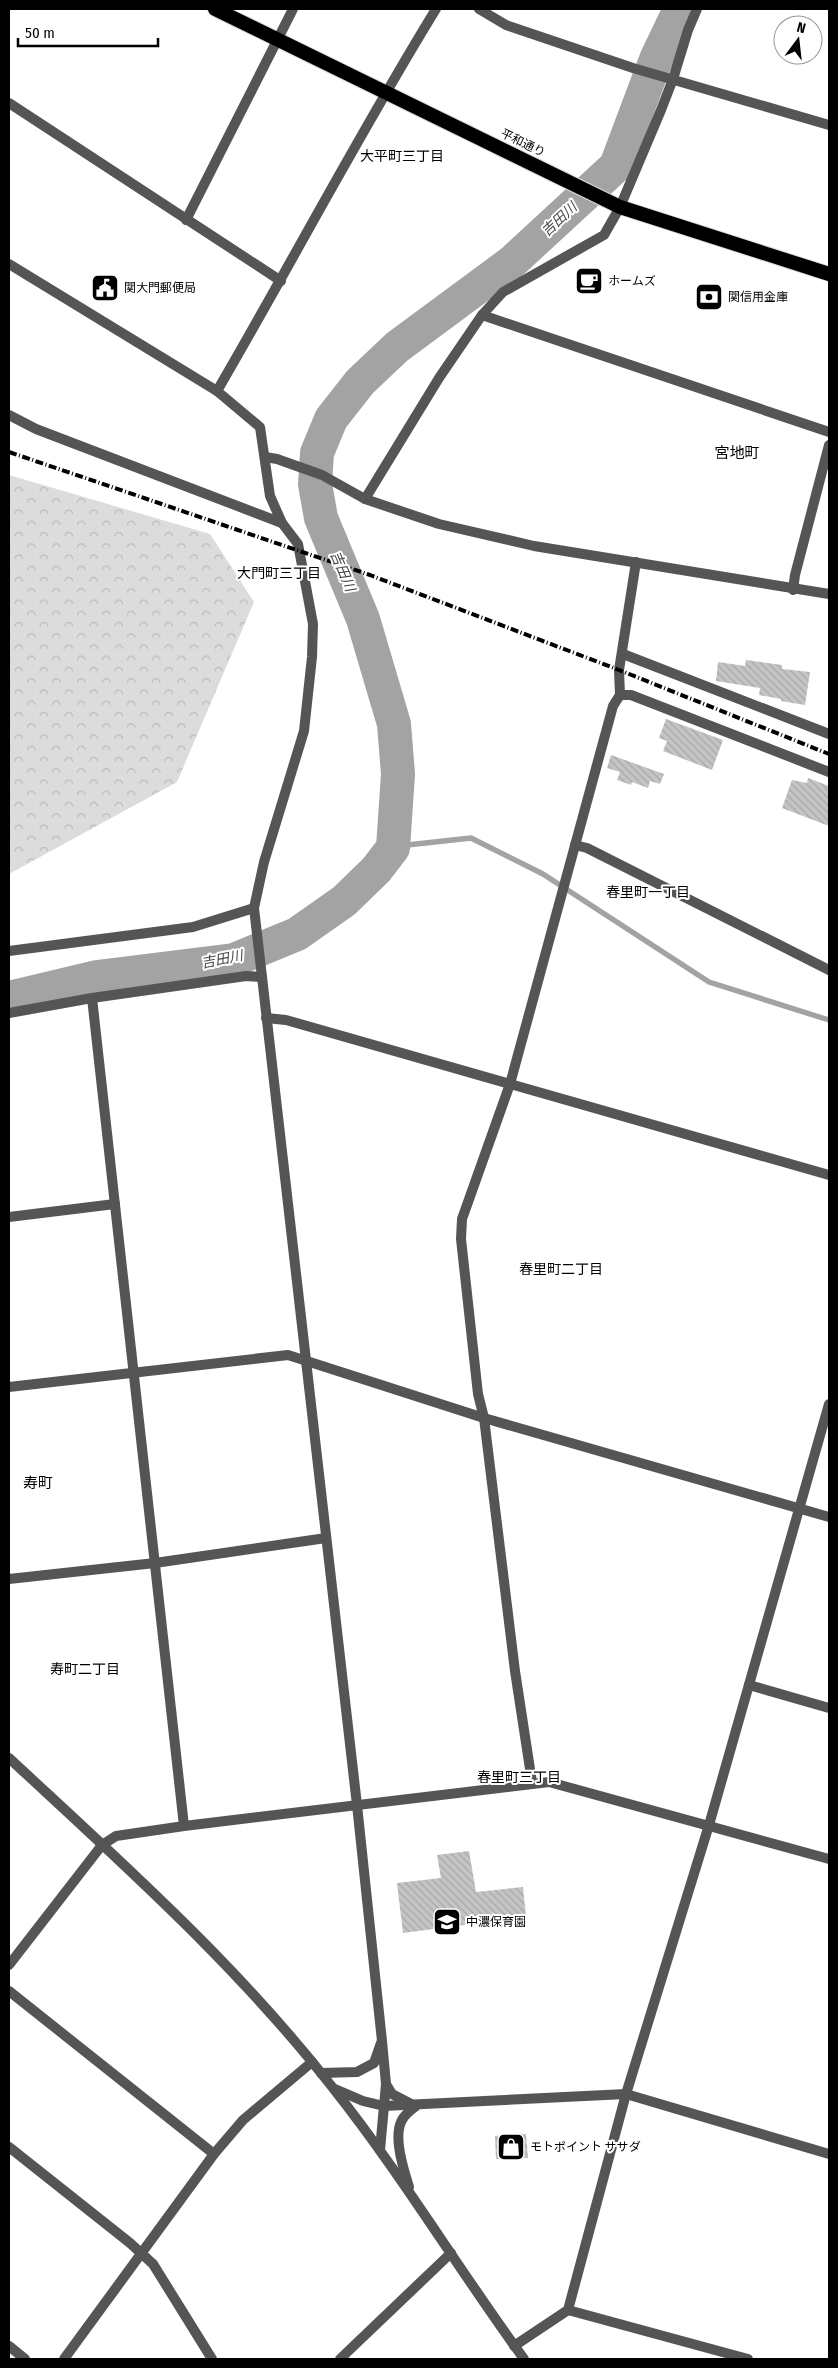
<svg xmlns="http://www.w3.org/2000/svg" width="838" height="2368" viewBox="0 0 838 2368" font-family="'Fira Sans Condensed','Noto Sans JP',sans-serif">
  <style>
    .forest { fill: url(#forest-crowns) }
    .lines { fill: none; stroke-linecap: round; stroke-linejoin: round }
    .stream { stroke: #a3a3a3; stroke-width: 5.5 }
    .river { stroke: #a3a3a3; stroke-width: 34 }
    .building { fill: url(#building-back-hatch) }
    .trunk-casing { stroke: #dbdbdb; stroke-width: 16 }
    .minor { stroke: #555; stroke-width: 10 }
    .tertiary { stroke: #555; stroke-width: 10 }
    .trunk { stroke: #000; stroke-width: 14 }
    .rail { stroke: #000; stroke-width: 4; stroke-dasharray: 8 2.5 1 2.5; stroke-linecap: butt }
    .labels { text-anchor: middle; stroke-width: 4; stroke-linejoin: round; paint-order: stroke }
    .street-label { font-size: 12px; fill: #000; stroke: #fff }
    .poi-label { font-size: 12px; fill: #000; stroke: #fff; text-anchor: start }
    .neighbourhood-label { font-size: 14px; fill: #000; stroke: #fff }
    .water-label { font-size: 14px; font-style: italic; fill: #444; stroke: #fff }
    .quarter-label { font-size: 15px; fill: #000; stroke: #fff }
  </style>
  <defs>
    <pattern id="forest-crowns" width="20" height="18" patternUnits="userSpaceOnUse" patternTransform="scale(1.25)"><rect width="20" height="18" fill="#dcdcdc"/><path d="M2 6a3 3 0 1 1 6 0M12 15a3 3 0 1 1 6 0" fill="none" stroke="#bbb"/></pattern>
    <pattern id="building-back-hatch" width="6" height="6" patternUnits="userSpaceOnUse" patternTransform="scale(1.25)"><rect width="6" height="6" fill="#c4c4c4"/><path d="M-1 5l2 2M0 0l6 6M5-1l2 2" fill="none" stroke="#a7a7a7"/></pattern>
  </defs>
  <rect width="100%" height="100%" fill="#fff"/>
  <polygon class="forest" points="9,475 210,534 254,602 177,782 9,874"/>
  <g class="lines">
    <polyline class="stream" points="393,848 407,845 471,838 543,874 709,982 829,1020"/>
    <polyline class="river" points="9,998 97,977 234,960 297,934 344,901 376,870 393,848 398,774 394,724 363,619 321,518 315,484 317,453 331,419 360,382 397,347 512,262 616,166 657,57 680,9"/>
  </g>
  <g class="building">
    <polygon points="746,660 782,665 782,669 810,672 805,705 781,701 781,699 759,695 760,688 716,681 718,662 745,666"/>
    <polygon points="666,719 723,740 712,770 663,751 667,741 659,738"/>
    <polygon points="611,755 664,774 660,784 650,781 648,788 632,782 631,785 617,780 620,772 607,768"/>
    <polygon points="808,778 829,786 829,826 782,808 792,780 807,783"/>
    <polygon points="469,1851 476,1892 523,1887 526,1917 403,1933 397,1883 441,1878 437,1855"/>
    <polygon points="526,2134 528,2158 496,2159 495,2136"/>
  </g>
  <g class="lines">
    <g class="trunk-casing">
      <polyline id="trunk" points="215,9 620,207 829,274"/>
    </g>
    <g class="minor">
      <polyline points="479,9 506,25 633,68 829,125"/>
      <polyline points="9,103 281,281"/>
      <polyline points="186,220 293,9"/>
      <polyline points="9,264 217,391 260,427 270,496 282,523 298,544 313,624 312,657 304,731 264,862 254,908 262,977 246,976 92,998 9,1013"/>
      <polyline points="482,315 829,432"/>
      <path d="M 217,391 C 291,264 359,134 436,9"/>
      <polyline points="9,415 36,429 282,523"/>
      <polyline points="265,457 277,459 322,475 365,499 439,524 534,546 829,594"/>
      <polyline points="365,499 439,378 482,315 503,292 604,235 620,207 661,110 673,79 688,30 697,9"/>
      <polyline points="793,590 795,575 829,445"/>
      <polyline points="623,654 829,734"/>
      <polyline points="620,695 631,695 829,772"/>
      <polyline points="575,845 587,848 829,970"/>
      <polyline points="9,951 193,927 254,908"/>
      <polyline points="92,998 184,1826"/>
      <polyline points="266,1018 286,1020 829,1175"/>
      <polyline points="9,1217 115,1204"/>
      <polyline points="9,1579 155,1563 326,1538"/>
      <polyline points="749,1685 829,1708"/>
      <polyline points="532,1782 515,1671 484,1418 478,1394 461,1239 462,1219 510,1084 613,706 620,695 619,670 636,562"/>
      <polyline points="9,1965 102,1845 116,1836 184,1826 549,1782 829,1859"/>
      <polyline points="9,1991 214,2154"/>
      <polyline points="9,2147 130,2243 153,2264 212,2359"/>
      <polyline points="568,2310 748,2359"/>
      <polyline points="9,2346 25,2359"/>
      <polyline points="514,2346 568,2310 626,2094 709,1825 829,1404"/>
      <polyline points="64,2359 214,2154 243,2120 312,2062"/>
      <polyline points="340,2359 451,2253"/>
    </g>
    <g class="tertiary">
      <polyline points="262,977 357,1805 382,2041 386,2084 380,2150"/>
      <polyline points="9,1387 288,1355 484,1418 829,1517"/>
      <path d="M 9,1758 C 122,1863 238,1966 333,2088 C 402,2175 459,2270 524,2359"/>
      <polyline points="321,2073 357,2072 374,2063 381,2043"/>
      <polyline points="386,2084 392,2094 413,2105"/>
      <polyline points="335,2089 363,2101 384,2106 626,2094 829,2154"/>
      <path d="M 409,2187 C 404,2170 391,2133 404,2117 C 407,2113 412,2109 416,2106"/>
    </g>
    <use href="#trunk" class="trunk"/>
    <polyline class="rail" points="9,452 370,575 619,670 829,754"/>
  </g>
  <defs>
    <g id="cafe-square" transform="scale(1.4375)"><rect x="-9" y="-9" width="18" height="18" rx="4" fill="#000" stroke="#fff"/><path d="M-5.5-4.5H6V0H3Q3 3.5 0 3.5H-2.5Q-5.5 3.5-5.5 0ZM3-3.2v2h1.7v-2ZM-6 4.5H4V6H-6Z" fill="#fff"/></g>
    <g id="civic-square" transform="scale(1.4375)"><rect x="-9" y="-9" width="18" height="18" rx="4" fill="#000" stroke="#fff"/><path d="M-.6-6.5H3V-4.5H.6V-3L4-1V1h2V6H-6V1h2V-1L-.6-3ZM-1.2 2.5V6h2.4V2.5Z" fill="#fff"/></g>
    <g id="bank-square" transform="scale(1.4375)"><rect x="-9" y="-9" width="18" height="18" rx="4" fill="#000" stroke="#fff"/><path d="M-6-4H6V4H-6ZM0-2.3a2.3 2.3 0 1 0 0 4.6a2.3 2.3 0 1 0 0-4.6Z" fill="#fff"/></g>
    <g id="school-square" transform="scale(1.4375)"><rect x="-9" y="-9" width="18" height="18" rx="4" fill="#000" stroke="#fff"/><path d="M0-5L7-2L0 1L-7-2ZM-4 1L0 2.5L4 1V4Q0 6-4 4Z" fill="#fff"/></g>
    <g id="shop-square" transform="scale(1.4375)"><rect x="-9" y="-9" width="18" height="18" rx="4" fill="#000" stroke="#fff"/><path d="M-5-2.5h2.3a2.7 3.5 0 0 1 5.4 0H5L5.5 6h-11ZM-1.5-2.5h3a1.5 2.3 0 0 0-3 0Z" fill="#fff"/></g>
  </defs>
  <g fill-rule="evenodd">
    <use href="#cafe-square" x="589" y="281"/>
    <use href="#civic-square" x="105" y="288"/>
    <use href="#bank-square" x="709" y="297"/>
    <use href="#school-square" x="447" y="1922"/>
    <use href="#shop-square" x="511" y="2147"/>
  </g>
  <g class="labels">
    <g class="street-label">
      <text transform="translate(523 143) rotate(26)" y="4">平和通り</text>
    </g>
    <g class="poi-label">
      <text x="608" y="285">ホームズ</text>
      <text x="124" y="292">関大門郵便局</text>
      <text x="728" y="301">関信用金庫</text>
      <text x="466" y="1926">中濃保育園</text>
      <text x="530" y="2151">モトポイント ササダ</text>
    </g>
    <g class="neighbourhood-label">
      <text x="402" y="161">大平町三丁目</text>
      <text x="279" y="578">大門町三丁目</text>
      <text x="648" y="897">春里町一丁目</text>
      <text x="561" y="1274">春里町二丁目</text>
      <text x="85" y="1674">寿町二丁目</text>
      <text x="519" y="1782">春里町三丁目</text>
    </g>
    <g class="water-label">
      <text transform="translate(559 219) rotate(-43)" y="5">吉田川</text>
      <text transform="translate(343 571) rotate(67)" y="5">吉田川</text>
      <text transform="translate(222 959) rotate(-11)" y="5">吉田川</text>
    </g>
    <g class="quarter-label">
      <text x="737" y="458">宮地町</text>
      <text x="38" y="1488">寿町</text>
    </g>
  </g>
  <rect width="838" height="2368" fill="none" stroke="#000000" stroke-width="20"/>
  <g transform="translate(798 40) rotate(15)"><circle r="24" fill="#ffffff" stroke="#999999"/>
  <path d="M0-4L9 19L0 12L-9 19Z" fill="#000000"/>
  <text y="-8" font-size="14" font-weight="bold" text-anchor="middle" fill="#000000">N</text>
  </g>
  <path d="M18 38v8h140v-8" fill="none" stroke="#000000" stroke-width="2.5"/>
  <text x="25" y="38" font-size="15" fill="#000000" stroke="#ffffff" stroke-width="4" paint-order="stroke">50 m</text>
</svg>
